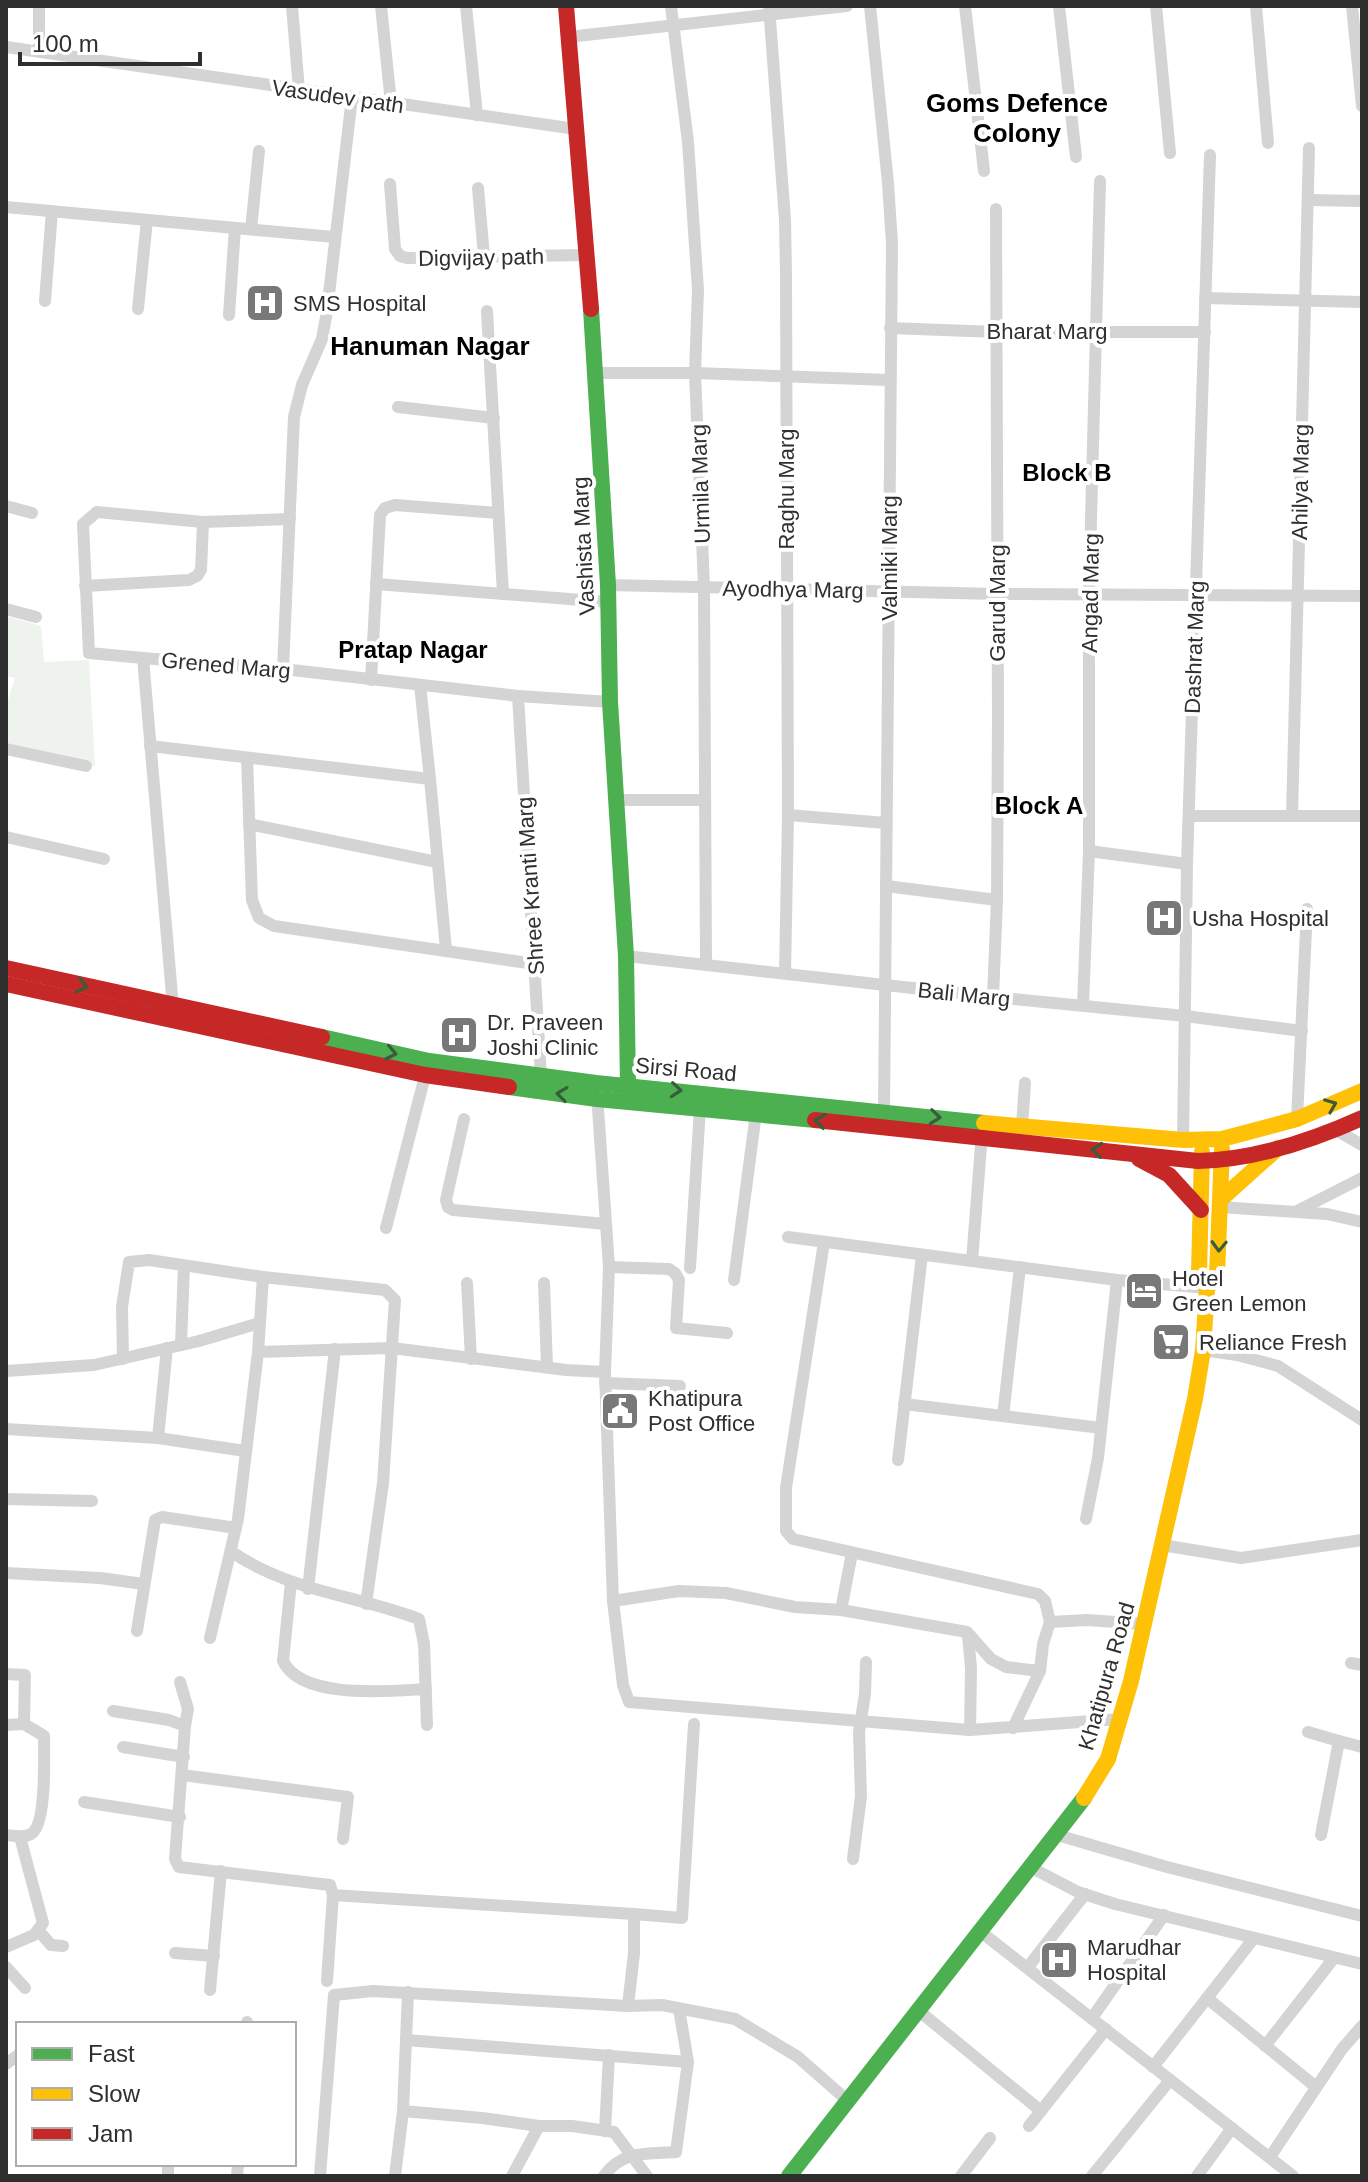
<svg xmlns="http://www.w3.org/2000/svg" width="1368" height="2182" viewBox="0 0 1368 2182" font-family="Helvetica,sans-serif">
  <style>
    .green { fill: #eef3ed }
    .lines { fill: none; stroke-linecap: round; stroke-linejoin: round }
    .street { stroke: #d4d4d4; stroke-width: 12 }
    .fast { stroke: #4caf50; stroke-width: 16 }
    .slow { stroke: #ffc107; stroke-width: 16 }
    .jam { stroke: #c62828; stroke-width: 16 }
    .oneway { stroke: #395c3b }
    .labels { text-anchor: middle; stroke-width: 8; stroke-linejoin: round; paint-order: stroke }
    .street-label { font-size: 22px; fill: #2f2f2f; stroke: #fff }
    .poi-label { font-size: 22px; fill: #2f2f2f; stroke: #fff; text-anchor: start }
    .neighbourhood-label { font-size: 24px; font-weight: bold; fill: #000; stroke: #fff }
    .quarter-label { font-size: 26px; font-weight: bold; fill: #000; stroke: #fff }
  </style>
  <rect width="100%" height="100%" fill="#fff"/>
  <polygon class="green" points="6,616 41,626 44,662 89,660 95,766 6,746 6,706 15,678 6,676"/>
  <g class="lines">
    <g class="street">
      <polyline points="39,6 39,52"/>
      <polyline points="292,6 299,90"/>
      <polyline points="381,6 391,103"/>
      <polyline points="466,6 477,115"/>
      <polyline points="671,6 688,142 698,290 695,373 704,586 706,964"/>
      <polyline points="769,6 785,220 786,276 788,815 785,973"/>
      <polyline points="870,6 888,183 892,244 884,1112"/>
      <polyline points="965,6 984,171"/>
      <polyline points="1059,6 1076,157"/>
      <polyline points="1156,6 1170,153"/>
      <polyline points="1256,6 1268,143"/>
      <polyline points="1352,6 1362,106"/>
      <polyline points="568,37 847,6"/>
      <polyline points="6,47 576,129"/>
      <polyline points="390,184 395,249 400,256 407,258 588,255"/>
      <polyline points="478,188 484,256"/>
      <polyline points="1308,200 1362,201"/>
      <polyline points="6,207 334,237"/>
      <polyline points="251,229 259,151"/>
      <polyline points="1205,298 1362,302"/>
      <polyline points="45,301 52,211"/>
      <polyline points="138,309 147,220"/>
      <polyline points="487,311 503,594"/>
      <polyline points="229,315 235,228"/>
      <polyline points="890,328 997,332 1205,332"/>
      <polyline points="596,373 695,373 889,380"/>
      <polyline points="398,407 494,418"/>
      <polyline points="6,506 32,513"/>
      <polyline points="376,584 608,602"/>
      <polyline points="608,585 997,594 1362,596"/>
      <polyline points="85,586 189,580 197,576 201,570 203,522"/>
      <polyline points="6,609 36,617"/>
      <polyline points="143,658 89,653 83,524 97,512 203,522 290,519"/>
      <polyline points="283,669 294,417 302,385 322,339 327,311 352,97"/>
      <polyline points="371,680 380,515 385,508 395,505 498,513"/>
      <polyline points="420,685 430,779"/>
      <polyline points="518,696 541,1076"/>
      <polyline points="150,746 430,779 446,950"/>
      <polyline points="6,749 86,766"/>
      <polyline points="247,758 252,900 259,918 274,926 535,964"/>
      <polyline points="616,800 703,800"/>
      <polyline points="788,815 886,823"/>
      <polyline points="1189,816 1362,816"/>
      <polyline points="1292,816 1309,148"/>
      <polyline points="249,824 437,862"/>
      <polyline points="6,837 104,859"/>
      <polyline points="1089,851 1187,864"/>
      <polyline points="886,886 997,900"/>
      <polyline points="626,956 993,997 1185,1016 1302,1031"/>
      <polyline points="993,997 997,900 998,716 996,209"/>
      <polyline points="1083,1005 1089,851 1089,595 1100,181"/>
      <polyline points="173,1007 143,658 283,669 518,696 610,702"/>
      <polyline points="597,1094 609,1267 605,1372 613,1601 623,1685 629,1702 970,1730 1120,1719"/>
      <polyline points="464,1119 446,1200 448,1207 453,1210 606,1224"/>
      <polyline points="1297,1119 1307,909"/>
      <polyline points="1022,1126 1025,1083"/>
      <polyline points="1336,1130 1362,1145"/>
      <polyline points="1183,1140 1187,864 1210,155"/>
      <polyline points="1220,1207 1327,1214 1362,1222"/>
      <polyline points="1297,1211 1362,1178"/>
      <polyline points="386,1228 427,1068"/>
      <polyline points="788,1237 1117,1280 1207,1288"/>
      <polyline points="824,1242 786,1488 786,1531 793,1539 1038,1594 1045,1601 1050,1622 1087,1620 1145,1624"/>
      <polyline points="972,1261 982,1133"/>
      <polyline points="609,1267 669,1269 675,1273 679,1280 676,1328 727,1333"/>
      <polyline points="690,1268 700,1108"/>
      <polyline points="734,1280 756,1113"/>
      <polyline points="467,1283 471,1359"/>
      <polyline points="544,1283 547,1367"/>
      <polyline points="181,1345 184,1266"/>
      <polyline points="1203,1350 1237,1355 1278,1366 1362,1420"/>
      <polyline points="258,1352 392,1348 566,1370 605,1372"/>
      <polyline points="123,1359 122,1307 129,1262 149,1260 263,1277 385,1290 395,1300 383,1483 366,1604"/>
      <polyline points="6,1371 94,1365 199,1341 259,1323"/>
      <polyline points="605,1383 680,1386"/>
      <polyline points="904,1404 1101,1428"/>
      <polyline points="1003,1416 1020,1267"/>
      <polyline points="6,1429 158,1438 245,1451"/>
      <polyline points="158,1438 167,1348"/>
      <polyline points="898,1460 922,1255"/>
      <polyline points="6,1499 92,1501"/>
      <polyline points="1086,1519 1098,1458 1117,1280"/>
      <polyline points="1162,1545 1241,1558 1362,1540"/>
      <path d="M 232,1552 C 288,1591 356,1595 419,1619 L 424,1644 L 427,1725"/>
      <polyline points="6,1573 100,1578 144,1584"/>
      <path d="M 291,1582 L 283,1661 C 302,1700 388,1691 426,1689"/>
      <polyline points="308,1589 335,1349"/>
      <polyline points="613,1601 679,1591 726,1593 795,1607 841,1610 967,1632 991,1659 1006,1667 1040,1671"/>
      <polyline points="841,1610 852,1553"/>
      <polyline points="137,1631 155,1520 162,1517 236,1528"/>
      <polyline points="968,1635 971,1668 970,1730"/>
      <polyline points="210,1638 238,1519 258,1352 263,1277"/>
      <polyline points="1351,1663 1362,1665"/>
      <polyline points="6,1674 25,1675 24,1724"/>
      <polyline points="180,1682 188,1709 185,1726"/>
      <polyline points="113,1711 169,1720 185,1726 175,1859 179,1867 330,1885 333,1895 634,1914 634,1953 628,2006"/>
      <path d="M 6,1725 L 24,1724 L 44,1736 C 44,1755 47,1825 31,1834 C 24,1838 14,1836 6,1835"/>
      <polyline points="1013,1728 1040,1671 1043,1644 1050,1622"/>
      <polyline points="1308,1732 1339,1741"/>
      <polyline points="123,1747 184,1757"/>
      <polyline points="182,1775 348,1797 343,1839"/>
      <polyline points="84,1802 180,1817"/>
      <polyline points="1057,1835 1167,1867 1362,1916"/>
      <polyline points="1321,1835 1339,1741 1362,1747"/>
      <polyline points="853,1859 861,1796 859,1732 865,1694 866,1662"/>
      <polyline points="1032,1868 1078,1892 1115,1904 1362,1964"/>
      <polyline points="634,1914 682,1918 694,1724"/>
      <polyline points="38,1930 51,1945 63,1946"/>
      <polyline points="981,1932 1293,2176"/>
      <polyline points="6,1947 34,1935 43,1923 20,1837"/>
      <polyline points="175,1953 214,1956"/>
      <polyline points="6,1967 25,1988"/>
      <polyline points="1028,1967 1085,1894"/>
      <polyline points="327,1981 333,1895"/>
      <polyline points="210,1990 221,1871"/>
      <polyline points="1207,1998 1316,2087"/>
      <polyline points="919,2011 1041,2111"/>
      <polyline points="1092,2018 1164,1915"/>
      <polyline points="247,2024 247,2022"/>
      <polyline points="406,2040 688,2062"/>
      <polyline points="1265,2046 1334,1958"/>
      <polyline points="6,2064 18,2055"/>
      <polyline points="1153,2067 1254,1938"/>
      <polyline points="403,2111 482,2118 539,2126 572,2126 614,2132 647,2176"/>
      <polyline points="1029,2126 1106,2029"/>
      <polyline points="605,2131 609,2055"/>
      <polyline points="1270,2157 1342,2049 1362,2026"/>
      <polyline points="168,2176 168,2164"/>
      <polyline points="237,2176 238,2164"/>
      <polyline points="320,2176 334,1995 373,1991 628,2006 662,2005 735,2019 798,2057 848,2101"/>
      <polyline points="395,2176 403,2111 408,1992"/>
      <polyline points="512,2176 539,2126"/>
      <path d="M 604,2176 C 622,2150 647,2154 676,2152 L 688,2062 L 679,2009"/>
      <polyline points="961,2176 990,2138"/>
      <polyline points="1092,2176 1170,2080"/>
      <polyline points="1197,2176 1232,2128"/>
    </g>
    <g class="fast">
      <polyline points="591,309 608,585 610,702 626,956 628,1086"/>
      <polyline points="322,1037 429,1061 596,1083 984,1123"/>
      <polyline points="509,1087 597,1099 815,1120"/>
      <polyline points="789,2176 1084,1798"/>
    </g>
    <g class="slow">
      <polyline points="984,1123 1183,1140 1222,1139 1297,1119 1362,1091"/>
      <polyline points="1202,1152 1199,1274 1207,1288"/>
      <polyline points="1220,1200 1278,1148"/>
      <polyline points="1084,1798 1108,1759 1131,1681 1195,1399 1203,1350 1207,1288 1217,1275 1222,1149"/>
    </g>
    <g class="jam">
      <polyline points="566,6 591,309"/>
      <polyline points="6,968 322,1037"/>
      <polyline points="6,984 425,1075 509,1087"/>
      <path d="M 815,1120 L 1198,1161 C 1254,1160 1311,1141 1362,1118"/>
      <polyline points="1139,1159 1169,1175 1201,1210"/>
    </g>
  </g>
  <defs><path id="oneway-chevron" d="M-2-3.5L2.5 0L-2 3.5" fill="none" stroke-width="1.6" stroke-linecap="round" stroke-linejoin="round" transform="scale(2)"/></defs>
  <g class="oneway">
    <use href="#oneway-chevron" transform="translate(82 986) rotate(13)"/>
    <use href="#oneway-chevron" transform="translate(391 1053) rotate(12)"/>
    <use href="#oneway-chevron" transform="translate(676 1090) rotate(5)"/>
    <use href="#oneway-chevron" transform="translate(562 1094) rotate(-172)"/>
    <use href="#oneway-chevron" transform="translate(1331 1105) rotate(-22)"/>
    <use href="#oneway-chevron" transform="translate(935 1117) rotate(6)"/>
    <use href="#oneway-chevron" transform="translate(820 1121) rotate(-173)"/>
    <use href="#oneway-chevron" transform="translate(1097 1150) rotate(-175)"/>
    <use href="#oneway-chevron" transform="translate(1219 1246) rotate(92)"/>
  </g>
  <defs>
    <g id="hospital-square" transform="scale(2)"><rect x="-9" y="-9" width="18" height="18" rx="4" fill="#787878" stroke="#fff"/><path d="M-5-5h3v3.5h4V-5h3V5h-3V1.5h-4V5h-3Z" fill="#fff"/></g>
    <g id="hotel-square" transform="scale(2)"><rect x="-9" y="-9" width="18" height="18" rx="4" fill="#787878" stroke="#fff"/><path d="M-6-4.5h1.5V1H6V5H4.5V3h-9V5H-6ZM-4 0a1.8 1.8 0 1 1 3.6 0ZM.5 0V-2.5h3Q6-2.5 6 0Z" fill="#fff"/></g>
    <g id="supermarket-square" transform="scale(2)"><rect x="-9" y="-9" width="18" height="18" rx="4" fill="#787878" stroke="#fff"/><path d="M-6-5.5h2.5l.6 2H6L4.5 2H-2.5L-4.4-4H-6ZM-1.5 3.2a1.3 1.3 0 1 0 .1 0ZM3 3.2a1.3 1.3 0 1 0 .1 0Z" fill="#fff"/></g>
    <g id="civic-square" transform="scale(2)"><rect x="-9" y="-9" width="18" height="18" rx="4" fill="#787878" stroke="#fff"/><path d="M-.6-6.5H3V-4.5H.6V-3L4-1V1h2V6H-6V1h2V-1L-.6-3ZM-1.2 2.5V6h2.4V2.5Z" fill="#fff"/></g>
  </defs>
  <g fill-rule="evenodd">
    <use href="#hospital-square" x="265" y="303"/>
    <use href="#hospital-square" x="1164" y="918"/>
    <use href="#hospital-square" x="459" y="1035"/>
    <use href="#hotel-square" x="1144" y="1291"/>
    <use href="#supermarket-square" x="1171" y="1342"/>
    <use href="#civic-square" x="620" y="1411"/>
    <use href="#hospital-square" x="1059" y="1960"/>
  </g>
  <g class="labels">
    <g class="street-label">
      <text transform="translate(338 96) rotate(8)" y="8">Vasudev path</text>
      <text transform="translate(481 257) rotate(-1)" y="8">Digvijay path</text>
      <text x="1047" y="339">Bharat Marg</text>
      <text transform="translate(1300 482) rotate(-89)" y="8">Ahilya Marg</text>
      <text transform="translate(700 484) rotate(-92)" y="8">Urmila Marg</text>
      <text transform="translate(786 489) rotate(-90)" y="8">Raghu Marg</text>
      <text transform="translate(583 546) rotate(-93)" y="8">Vashista Marg</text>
      <text transform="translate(889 558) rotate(-90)" y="8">Valmiki Marg</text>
      <text transform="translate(793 589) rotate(1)" y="8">Ayodhya Marg</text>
      <text transform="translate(1090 593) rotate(-89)" y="8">Angad Marg</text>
      <text transform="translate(997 603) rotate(-90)" y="8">Garud Marg</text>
      <text transform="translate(1194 647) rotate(-88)" y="8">Dashrat Marg</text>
      <text transform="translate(226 665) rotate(5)" y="8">Grened Marg</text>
      <text transform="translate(530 886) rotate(-94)" y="8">Shree Kranti Marg</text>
      <text transform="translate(964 994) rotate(6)" y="8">Bali Marg</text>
      <text transform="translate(686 1069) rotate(5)" y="8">Sirsi Road</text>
      <text transform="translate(1106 1676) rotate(-74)" y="8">Khatipura Road</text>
    </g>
    <g class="poi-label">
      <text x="293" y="311">SMS Hospital</text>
      <text x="1192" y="926">Usha Hospital</text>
      <text x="487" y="1030">Dr. Praveen<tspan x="487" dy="25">Joshi Clinic</tspan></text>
      <text x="1172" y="1286">Hotel<tspan x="1172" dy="25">Green Lemon</tspan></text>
      <text x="1199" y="1350">Reliance Fresh</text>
      <text x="648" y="1406">Khatipura<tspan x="648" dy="25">Post Office</tspan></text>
      <text x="1087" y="1955">Marudhar<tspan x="1087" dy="25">Hospital</tspan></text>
    </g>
    <g class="neighbourhood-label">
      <text x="1067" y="481">Block B</text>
      <text x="413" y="658">Pratap Nagar</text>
      <text x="1039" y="814">Block A</text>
    </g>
    <g class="quarter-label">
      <text x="1017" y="112">Goms Defence<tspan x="1017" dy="30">Colony</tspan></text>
      <text x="430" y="355">Hanuman Nagar</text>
    </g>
  </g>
  <rect width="1368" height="2182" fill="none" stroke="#2f2f2f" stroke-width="16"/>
  <rect x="16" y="2022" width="280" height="144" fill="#ffffff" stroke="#acacac" stroke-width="2"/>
  <rect x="32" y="2048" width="40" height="12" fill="#4caf50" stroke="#acacac" stroke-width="2"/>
  <text x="88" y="2062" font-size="24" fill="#2f2f2f">Fast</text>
  <rect x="32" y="2088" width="40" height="12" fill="#ffc107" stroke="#acacac" stroke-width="2"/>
  <text x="88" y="2102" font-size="24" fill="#2f2f2f">Slow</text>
  <rect x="32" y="2128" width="40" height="12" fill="#c62828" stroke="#acacac" stroke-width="2"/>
  <text x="88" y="2142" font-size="24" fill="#2f2f2f">Jam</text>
  <path d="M20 52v12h180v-12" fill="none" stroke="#2f2f2f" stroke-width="4"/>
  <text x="32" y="52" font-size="24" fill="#2f2f2f" stroke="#ffffff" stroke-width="6" paint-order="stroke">100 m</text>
</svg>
